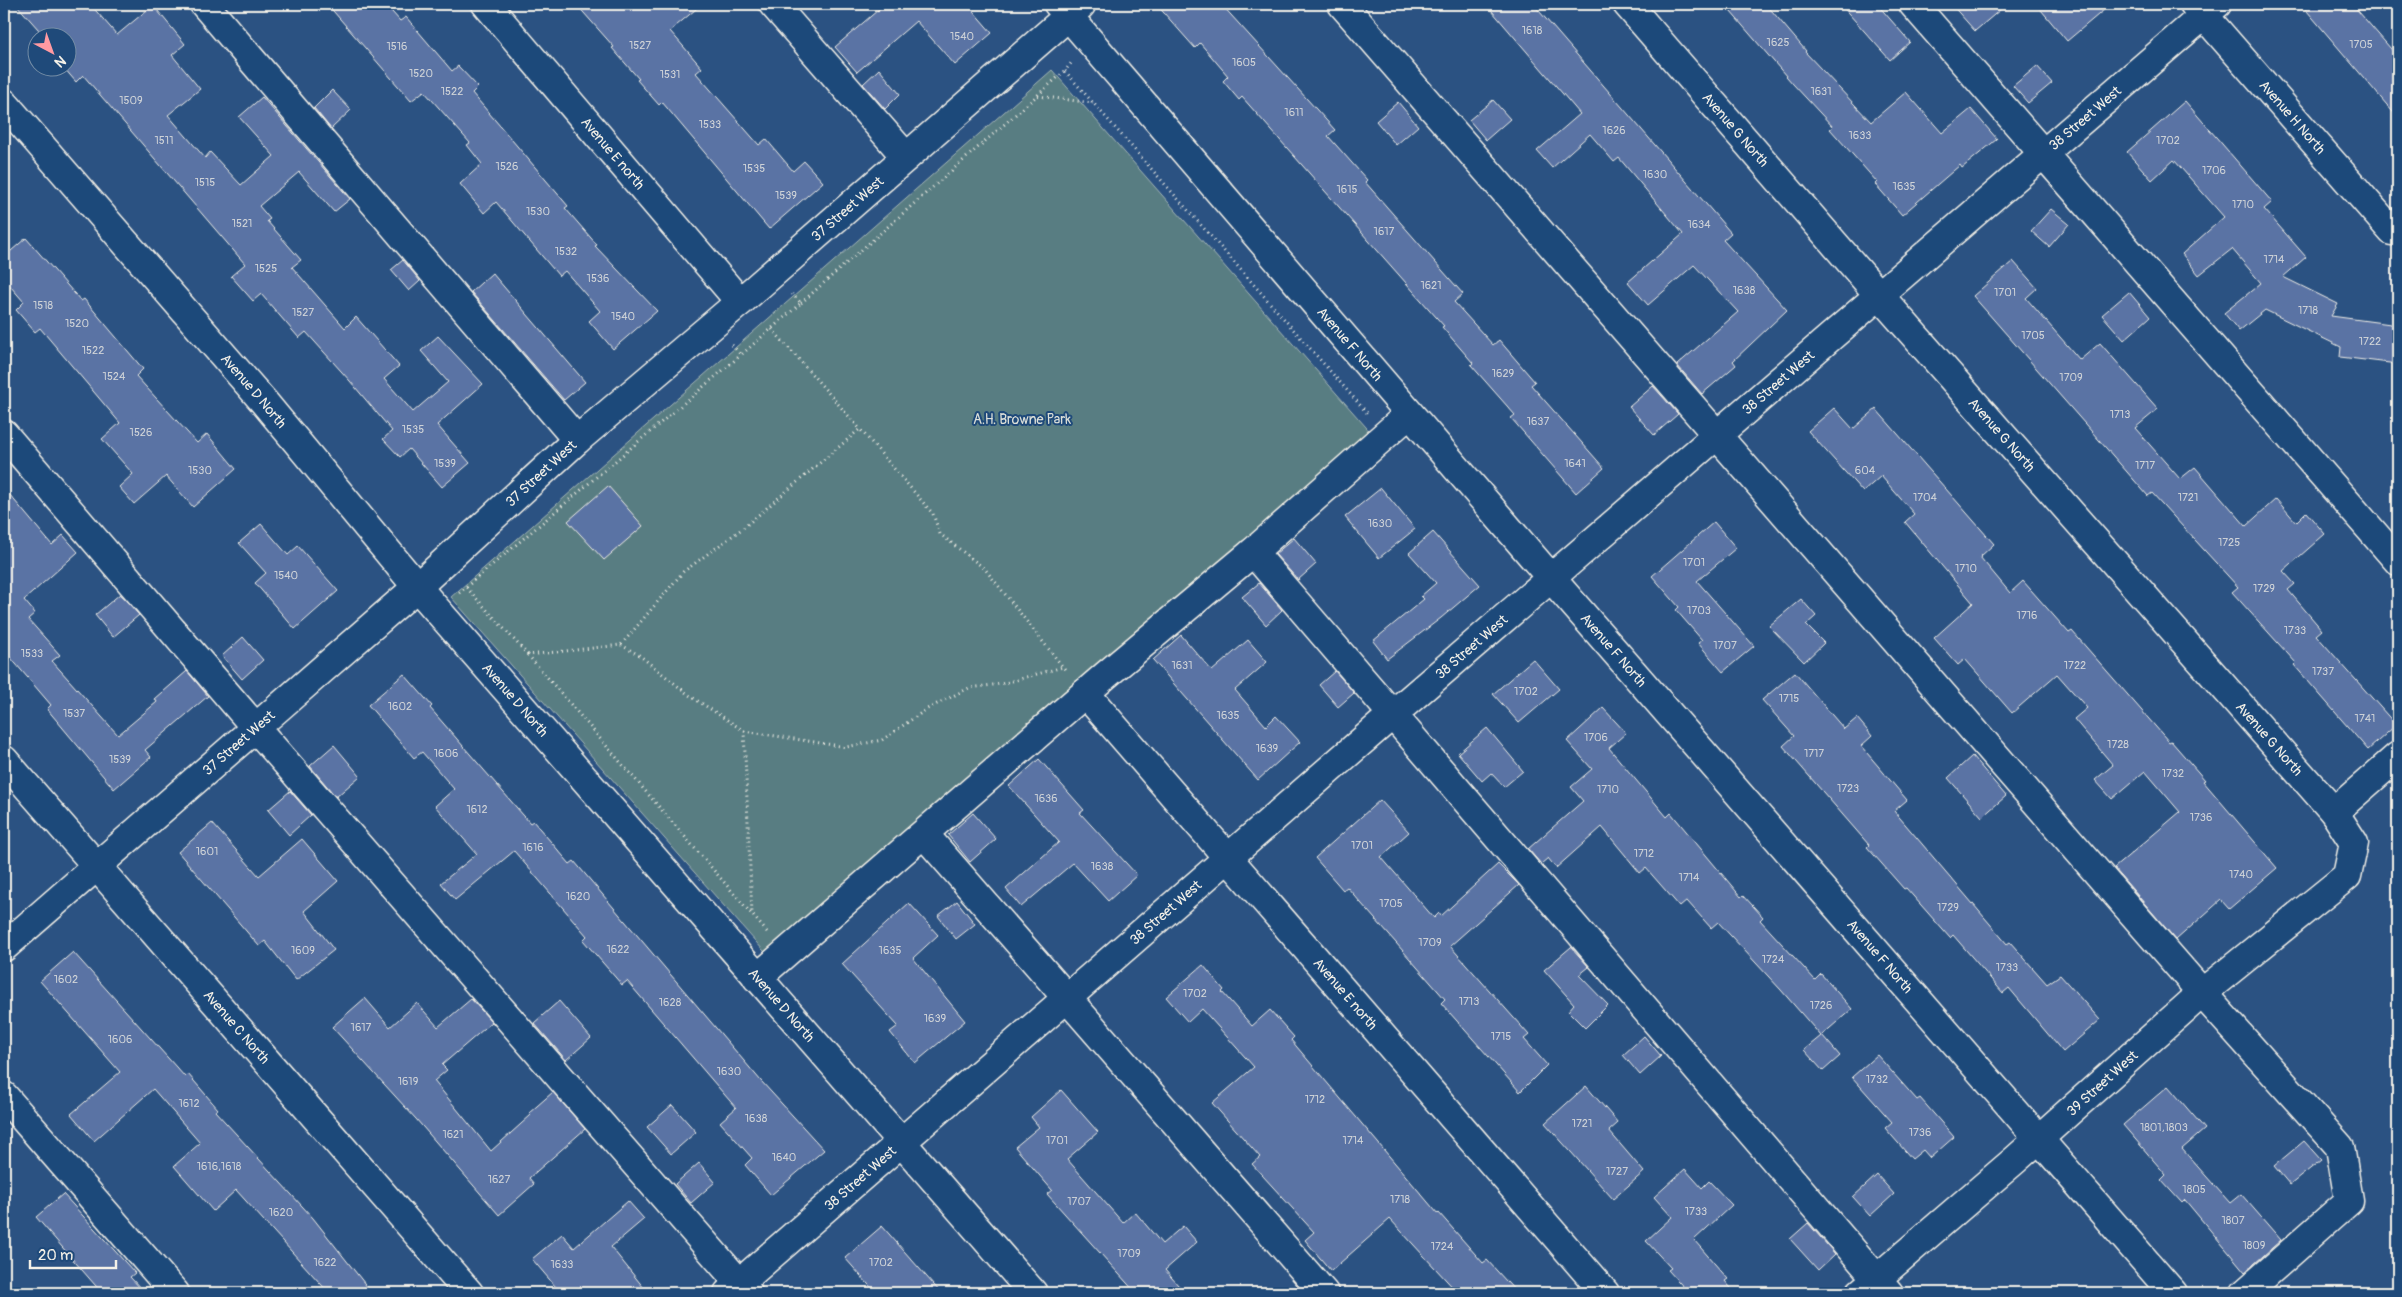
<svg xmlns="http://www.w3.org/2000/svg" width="2402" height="1297" viewBox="0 0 2402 1297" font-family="Pangolin,sans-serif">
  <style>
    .green { fill: #597d82; stroke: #a6b7b5 }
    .building { fill: #5a73a4; stroke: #f4f1e8 }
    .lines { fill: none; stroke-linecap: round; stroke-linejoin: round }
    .minor-casing { stroke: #f4f1e8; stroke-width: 31 }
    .path { stroke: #f4f1e8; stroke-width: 3; stroke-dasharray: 1 4; stroke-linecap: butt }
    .minor { stroke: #1f4a7a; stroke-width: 28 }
    .labels { text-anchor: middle; stroke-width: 4; stroke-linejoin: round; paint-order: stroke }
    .number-label { font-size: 11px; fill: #ced2d7 }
    .street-label { font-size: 14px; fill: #f4f1e8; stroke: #1f4a7a }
    .park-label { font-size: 14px; fill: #dde0d9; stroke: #1f4a7a }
  </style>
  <rect width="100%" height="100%" fill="#2b5282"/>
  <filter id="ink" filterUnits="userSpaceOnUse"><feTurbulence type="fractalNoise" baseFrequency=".02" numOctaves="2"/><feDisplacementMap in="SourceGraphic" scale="10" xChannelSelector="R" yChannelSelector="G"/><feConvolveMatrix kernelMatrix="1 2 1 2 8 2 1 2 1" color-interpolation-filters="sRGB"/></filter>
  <g filter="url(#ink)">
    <polygon class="green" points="1052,70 1373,435 771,959 451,597"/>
    <g class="building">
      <polygon points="16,4 90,4 117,35 153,5 185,44 172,55 200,89 168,115 205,158 210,152 241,185 274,156 239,117 262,97 350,199 334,212 299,172 259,206 270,219 267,221 301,260 292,267 345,328 356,317 399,366 384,379 413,412 448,382 421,351 438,336 483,384 437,425 470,463 442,487 409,449 400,457 383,439 392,431 350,381 306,332 299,338 261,294 253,301 231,276 245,264 83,75 76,82 64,68 68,68 68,38 46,38"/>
      <polygon points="327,4 385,4 400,21 406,17 452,71 458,66 478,87 472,93 568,206 565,208 597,245 595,246 657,311 613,349 589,321 600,311 565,271 559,276 496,202 484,213 460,184 482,164 467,145 470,143 424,91 411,101"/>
      <polygon points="576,4 702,4 670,31 702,68 696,73 759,145 766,139 793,171 804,161 823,182 769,229 662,102 659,105 637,80 639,79 612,48 614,47"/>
      <polygon points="885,4 967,4 992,33 955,65 916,21 857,72 835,47"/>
      <polygon points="1156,4 1221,4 1335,130 1328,136 1367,180 1365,182 1463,294 1454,302 1493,345 1499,340 1535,382 1531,385 1604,468 1576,493 1511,418 1515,415 1471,365 1473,363 1442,327 1444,326 1242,97 1239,100 1223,81 1228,76 1200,43 1195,48"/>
      <polygon points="1486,4 1533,4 1731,233 1723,240 1787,310 1733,361 1736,365 1702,394 1677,365 1738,312 1694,265 1648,305 1628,282 1683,234 1619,158 1614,162 1590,134 1552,168 1537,151 1580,114"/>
      <polygon points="1724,4 1766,4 1806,51 1805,52 1871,122 1906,92 1942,133 1971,109 1997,139 1962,168 1960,165 1902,215 1875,184 1877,182 1830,129 1833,127 1793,84"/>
      <polygon points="1840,4 1877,4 1910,42 1890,60"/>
      <polygon points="1951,4 2007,4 1975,31"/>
      <polygon points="2036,4 2111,4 2067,41"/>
      <polygon points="2301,4 2352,4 2398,57 2398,118"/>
      <polygon points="2037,66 2052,83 2028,103 2013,86"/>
      <polygon points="879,69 900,94 885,109 863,84"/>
      <polygon points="332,90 351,110 331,129 314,108"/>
      <polygon points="1493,100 1510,119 1486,140 1469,120"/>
      <polygon points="2185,101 2272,202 2264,209 2306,257 2283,277 2338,304 2331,316 2398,325 2398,364 2340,357 2341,347 2265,310 2239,331 2224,313 2261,283 2232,249 2199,275 2182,254 2224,217 2174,160 2152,180 2127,152"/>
      <polygon points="1398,102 1418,126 1396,145 1376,121"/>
      <polygon points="2051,209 2069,224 2049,247 2031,231"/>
      <polygon points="26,238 81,301 84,299 143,369 136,376 197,443 207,434 236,469 193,507 166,476 134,504 119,487 133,474 102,439 120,423 40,328 35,332 16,310 24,302 4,279 4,257"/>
      <polygon points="403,260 420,281 409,291 391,270"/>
      <polygon points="2013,261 2037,288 2026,298 2080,360 2100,343 2158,409 2135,428 2180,479 2195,467 2246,526 2276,499 2296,522 2306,512 2325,534 2283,571 2295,584 2288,590 2322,630 2316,635 2396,725 2368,750 2294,665 2296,663 2232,592 2238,587 2152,493 2148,496 1973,296"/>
      <polygon points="492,273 585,382 564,400 471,292"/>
      <polygon points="2129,292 2150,317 2124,340 2102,315"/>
      <polygon points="1653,386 1678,414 1654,435 1629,407"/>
      <polygon points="1834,408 1853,429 1876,409 1994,544 1980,557 2010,593 2023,581 2069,633 2072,631 2169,742 2171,741 2205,780 2203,781 2277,868 2229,909 2221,900 2176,940 2114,868 2180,812 2145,771 2112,799 2095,780 2113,765 2074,719 2087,708 2057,674 2012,713 1965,659 1958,665 1934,638 1973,603 1905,522 1914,514 1881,476 1863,492 1808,431"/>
      <polygon points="608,486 643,526 604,560 568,521"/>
      <polygon points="4,488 52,545 63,535 78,552 24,600 35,613 28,619 60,655 52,661 118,735 157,702 155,699 187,671 208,696 145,750 151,757 114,789 47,709 51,705 4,650"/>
      <polygon points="1381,488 1415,529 1379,558 1345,517"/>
      <polygon points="1714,522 1736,548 1697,581 1754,646 1723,672 1698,643 1702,640 1676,610 1679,607 1652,576"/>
      <polygon points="261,524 288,555 298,546 338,591 295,629 255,583 266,573 239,543"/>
      <polygon points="1433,532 1480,585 1441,618 1387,659 1373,641 1424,599 1421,596 1436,583 1409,553"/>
      <polygon points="1294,538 1316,564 1298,580 1275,554"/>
      <polygon points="1259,583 1282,610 1266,625 1242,597"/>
      <polygon points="120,594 139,615 113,637 95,615"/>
      <polygon points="1801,599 1816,616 1806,625 1824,643 1804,662 1769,626"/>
      <polygon points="1181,635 1212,671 1248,640 1267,662 1235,690 1266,726 1276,716 1300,742 1258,780 1153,660"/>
      <polygon points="243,637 263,660 242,679 222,656"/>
      <polygon points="1533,659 1559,689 1519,723 1493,694"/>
      <polygon points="1335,671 1354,693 1338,707 1319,685"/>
      <polygon points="1795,672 1844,729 1857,718 1872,736 1861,746 1907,800 1894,811 2007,944 2010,942 2047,984 2060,975 2100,1020 2063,1052 2009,988 2003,993 1953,935 1950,938 1906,888 1904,889 1867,847 1869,845 1783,746 1794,736 1762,700"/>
      <polygon points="404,674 432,706 430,708 530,823 533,821 570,864 574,861 761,1081 824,1150 771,1195 745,1165 752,1158 720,1122 736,1108 627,981 622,985 583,940 587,936 514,851 455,900 441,883 477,854 435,806 454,789 422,752 414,758 368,705"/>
      <polygon points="1603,708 1626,733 1609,748 1667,817 1671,813 1741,897 1743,895 1763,917 1760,920 1815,980 1821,974 1852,1009 1822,1035 1840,1056 1823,1071 1804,1050 1821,1036 1781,990 1718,922 1711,928 1687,901 1680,907 1646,868 1640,873 1602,827 1556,868 1548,858 1541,864 1528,849 1583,801 1571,787 1592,769 1567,741"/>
      <polygon points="1487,728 1523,771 1504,787 1491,773 1482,781 1458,753"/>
      <polygon points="334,745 360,776 336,797 310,766"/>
      <polygon points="1972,756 2006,796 1982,817 1948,778"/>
      <polygon points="1039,759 1084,810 1080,813 1137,875 1108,901 1073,863 1021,907 1006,889 1059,842 1009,786"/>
      <polygon points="290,791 311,815 289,835 268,810"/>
      <polygon points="1380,800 1409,832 1381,857 1434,918 1439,913 1441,916 1498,864 1519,885 1450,946 1529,1035 1524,1039 1547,1065 1520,1092 1441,1003 1445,999 1347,887 1343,890 1315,858"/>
      <polygon points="973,813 996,839 970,862 948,835"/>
      <polygon points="212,823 259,876 302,839 338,881 304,911 334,950 296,980 265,941 259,946 178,852"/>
      <polygon points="957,901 975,924 956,939 938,916"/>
      <polygon points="909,903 938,935 913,958 965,1021 915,1063 890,1032 898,1026 842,964"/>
      <polygon points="1571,947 1589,967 1579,975 1608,1005 1585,1028 1568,1011 1574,1004 1544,970"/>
      <polygon points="73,952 185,1077 188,1074 218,1109 215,1111 313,1218 372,1293 329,1293 236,1190 213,1211 174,1166 200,1143 153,1089 94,1141 71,1114 120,1072 40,981"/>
      <polygon points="1203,965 1224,990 1222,992 1252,1026 1270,1010 1294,1037 1291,1040 1438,1214 1439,1213 1483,1263 1487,1260 1517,1293 1458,1293 1390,1219 1331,1271 1305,1240 1314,1232 1252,1164 1260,1157 1212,1103 1254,1067 1202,1009 1188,1022 1166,997"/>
      <polygon points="365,998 390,1027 417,1003 438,1027 471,999 492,1022 442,1065 447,1070 434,1081 491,1151 531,1115 529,1113 553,1092 585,1129 529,1178 534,1184 499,1215 416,1119 332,1027"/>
      <polygon points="559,1001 591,1038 566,1060 534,1023"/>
      <polygon points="1644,1036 1661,1056 1640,1075 1623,1055"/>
      <polygon points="1877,1055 1917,1100 1920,1098 1954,1137 1930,1158 1923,1150 1912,1159 1885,1128 1892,1122 1852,1077"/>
      <polygon points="1586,1086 1618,1123 1609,1131 1644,1172 1613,1199 1545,1123"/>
      <polygon points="2168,1086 2205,1129 2182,1149 2230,1203 2241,1194 2281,1240 2245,1272 2185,1200 2182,1203 2161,1180 2166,1175 2123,1125"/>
      <polygon points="1061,1090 1098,1132 1067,1159 1123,1223 1135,1212 1162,1244 1183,1226 1197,1242 1165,1270 1185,1293 1136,1293 1047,1194 1052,1190 1015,1147 1039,1127 1031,1117"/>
      <polygon points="672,1105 696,1132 671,1154 647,1127"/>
      <polygon points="2304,1141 2321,1160 2290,1185 2274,1166"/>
      <polygon points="699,1163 715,1182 691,1203 675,1184"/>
      <polygon points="1685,1169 1702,1188 1709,1181 1732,1205 1694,1240 1728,1279 1725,1281 1735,1293 1689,1293 1668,1270 1671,1268 1646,1241 1672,1217 1654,1197"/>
      <polygon points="1877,1175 1894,1194 1870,1216 1853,1197"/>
      <polygon points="63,1194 135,1273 130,1277 145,1293 102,1293 36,1217"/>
      <polygon points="628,1201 644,1219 611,1247 648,1293 561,1293 532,1259 562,1234 574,1248"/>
      <polygon points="1808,1223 1835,1254 1818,1270 1790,1239"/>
      <polygon points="882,1226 941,1293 876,1293 845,1258"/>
    </g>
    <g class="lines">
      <g class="minor-casing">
        <g id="minor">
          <polyline points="204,4 577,440"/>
          <path id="s1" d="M 486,4 L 740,302"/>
          <polyline points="773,4 906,157"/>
          <path id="s2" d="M 1058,4 L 1551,578 L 2173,1293"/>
          <polyline points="1342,4 2202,993 2340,1147 2349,1201 2245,1293"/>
          <path id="s3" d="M 1627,4 L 1879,295 L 2334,812 L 2354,843 L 2347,876 L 2202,993 L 2015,1160 L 1860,1293"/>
          <polyline points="1913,4 2398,561"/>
          <path id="s4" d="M 2194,4 L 2392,231"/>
          <path id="s5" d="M 4,103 L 264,402 L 417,587 L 1033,1293"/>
          <polyline points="4,434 255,727 748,1293"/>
          <polyline points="1253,552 1889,1293"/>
          <path id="s6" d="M 1085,693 L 1605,1293"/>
          <path id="s7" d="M 4,760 L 469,1293"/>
          <polyline points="2334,812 2398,756"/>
          <polyline points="924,834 1324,1293"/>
          <path id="s8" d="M 4,947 L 417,587 L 577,440 L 740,302 L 1081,5"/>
          <polyline points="757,978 1106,675 1253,552 1409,414"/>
          <polyline points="4,1096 175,1293"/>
          <path id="s9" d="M 728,1293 L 1392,715 L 2217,4"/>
        </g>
      </g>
      <g class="path">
        <polyline points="1065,71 1368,414"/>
        <polyline points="1038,96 1093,103"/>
        <polyline points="801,303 1065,71 1072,62"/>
        <polyline points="772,329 860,429"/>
        <polyline points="732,345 741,355 801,303 792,294"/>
        <polyline points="466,587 741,355"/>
        <polyline points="459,593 466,587 528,655"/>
        <polyline points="621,645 639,655 689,695 744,731 752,914"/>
        <polyline points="744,731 846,747 882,740 927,709 969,688 1001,684 1063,667"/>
        <polyline points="767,932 528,655 621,645 683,572 743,528 860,429 933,514 940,534 985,569 1067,672"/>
      </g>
      <use href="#minor" class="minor"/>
    </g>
  </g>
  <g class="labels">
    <g class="number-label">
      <text x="1532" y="34">1618</text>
      <text x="962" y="40">1540</text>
      <text x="1778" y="46">1625</text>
      <text x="2361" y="48">1705</text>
      <text x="640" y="49">1527</text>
      <text x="397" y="50">1516</text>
      <text x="1244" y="66">1605</text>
      <text x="421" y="77">1520</text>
      <text x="670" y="78">1531</text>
      <text x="452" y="95">1522</text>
      <text x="1821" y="95">1631</text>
      <text x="131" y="104">1509</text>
      <text x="1294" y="116">1611</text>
      <text x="710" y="128">1533</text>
      <text x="1614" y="134">1626</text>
      <text x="1860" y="139">1633</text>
      <text x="164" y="144">1511</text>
      <text x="2168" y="144">1702</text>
      <text x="507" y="170">1526</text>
      <text x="754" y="172">1535</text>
      <text x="2214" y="174">1706</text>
      <text x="1655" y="178">1630</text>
      <text x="205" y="186">1515</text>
      <text x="1904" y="190">1635</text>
      <text x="1347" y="193">1615</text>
      <text x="786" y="199">1539</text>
      <text x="2243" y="208">1710</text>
      <text x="538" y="215">1530</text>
      <text x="242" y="227">1521</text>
      <text x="1699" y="228">1634</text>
      <text x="1384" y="235">1617</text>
      <text x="566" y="255">1532</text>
      <text x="2274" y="263">1714</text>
      <text x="266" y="272">1525</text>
      <text x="598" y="282">1536</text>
      <text x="1431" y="289">1621</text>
      <text x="1744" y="294">1638</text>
      <text x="2005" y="296">1701</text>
      <text x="43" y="309">1518</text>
      <text x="2308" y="314">1718</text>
      <text x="303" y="316">1527</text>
      <text x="623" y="320">1540</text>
      <text x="77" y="327">1520</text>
      <text x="2033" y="339">1705</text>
      <text x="2370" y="345">1722</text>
      <text x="93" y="354">1522</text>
      <text x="1503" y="377">1629</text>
      <text x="114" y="380">1524</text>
      <text x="2071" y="381">1709</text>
      <text x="2120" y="418">1713</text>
      <text x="1538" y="425">1637</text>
      <text x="413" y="433">1535</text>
      <text x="141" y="436">1526</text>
      <text x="445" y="467">1539</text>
      <text x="1575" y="467">1641</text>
      <text x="2145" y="469">1717</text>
      <text x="200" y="474">1530</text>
      <text x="1865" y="474">604</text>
      <text x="1925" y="501">1704</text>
      <text x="2188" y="501">1721</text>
      <text x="1380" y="527">1630</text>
      <text x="2229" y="546">1725</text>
      <text x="1694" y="566">1701</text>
      <text x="1966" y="572">1710</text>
      <text x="286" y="579">1540</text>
      <text x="2264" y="592">1729</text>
      <text x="1699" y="614">1703</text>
      <text x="2027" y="619">1716</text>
      <text x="2295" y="634">1733</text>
      <text x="1725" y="649">1707</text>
      <text x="32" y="657">1533</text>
      <text x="1182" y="669">1631</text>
      <text x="2075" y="669">1722</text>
      <text x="2323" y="675">1737</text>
      <text x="1526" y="695">1702</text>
      <text x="1789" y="702">1715</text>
      <text x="400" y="710">1602</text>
      <text x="74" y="717">1537</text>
      <text x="1228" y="719">1635</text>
      <text x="2365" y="722">1741</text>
      <text x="1596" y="741">1706</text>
      <text x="2118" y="748">1728</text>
      <text x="1267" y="752">1639</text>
      <text x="446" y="757">1606</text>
      <text x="1814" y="757">1717</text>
      <text x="120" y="763">1539</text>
      <text x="2173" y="777">1732</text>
      <text x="1848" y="792">1723</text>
      <text x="1608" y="793">1710</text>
      <text x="1046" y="802">1636</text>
      <text x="477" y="813">1612</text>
      <text x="2201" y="821">1736</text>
      <text x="1362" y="849">1701</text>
      <text x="533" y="851">1616</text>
      <text x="207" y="855">1601</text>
      <text x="1644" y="857">1712</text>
      <text x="1102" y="870">1638</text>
      <text x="2241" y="878">1740</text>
      <text x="1689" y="881">1714</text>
      <text x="578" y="900">1620</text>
      <text x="1391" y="907">1705</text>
      <text x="1948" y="911">1729</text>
      <text x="1430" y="946">1709</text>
      <text x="618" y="953">1622</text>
      <text x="303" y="954">1609</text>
      <text x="890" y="954">1635</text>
      <text x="1773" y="963">1724</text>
      <text x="2007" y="971">1733</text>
      <text x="66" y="983">1602</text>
      <text x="1195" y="997">1702</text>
      <text x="1469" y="1005">1713</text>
      <text x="670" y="1006">1628</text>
      <text x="1821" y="1009">1726</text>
      <text x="935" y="1022">1639</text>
      <text x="361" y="1031">1617</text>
      <text x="1501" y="1040">1715</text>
      <text x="120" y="1043">1606</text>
      <text x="729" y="1075">1630</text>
      <text x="1877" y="1083">1732</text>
      <text x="408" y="1085">1619</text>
      <text x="1315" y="1103">1712</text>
      <text x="189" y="1107">1612</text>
      <text x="756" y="1122">1638</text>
      <text x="1582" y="1127">1721</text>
      <text x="2164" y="1131">1801,1803</text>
      <text x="1920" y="1136">1736</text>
      <text x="453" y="1138">1621</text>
      <text x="1057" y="1144">1701</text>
      <text x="1353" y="1144">1714</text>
      <text x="784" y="1161">1640</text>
      <text x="219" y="1170">1616,1618</text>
      <text x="1617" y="1175">1727</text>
      <text x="499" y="1183">1627</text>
      <text x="2194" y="1193">1805</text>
      <text x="1400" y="1203">1718</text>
      <text x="1079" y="1205">1707</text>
      <text x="1696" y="1215">1733</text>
      <text x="281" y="1216">1620</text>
      <text x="2233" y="1224">1807</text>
      <text x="2254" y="1249">1809</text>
      <text x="1442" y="1250">1724</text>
      <text x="1129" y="1257">1709</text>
      <text x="325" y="1266">1622</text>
      <text x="881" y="1266">1702</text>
      <text x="562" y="1268">1633</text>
    </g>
    <g class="street-label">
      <text dy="5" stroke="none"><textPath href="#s4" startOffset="150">Avenue H North</textPath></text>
      <text dy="5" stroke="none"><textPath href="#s9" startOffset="1795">38 Street West</textPath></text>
      <text dy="5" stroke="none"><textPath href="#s3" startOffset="166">Avenue G North</textPath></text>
      <text dy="5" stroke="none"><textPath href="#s1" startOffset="196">Avenue E north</textPath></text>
      <text dy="5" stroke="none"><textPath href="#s8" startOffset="1121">37 Street West</textPath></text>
      <text dy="5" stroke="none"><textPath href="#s2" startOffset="448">Avenue F North</textPath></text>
      <text dy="5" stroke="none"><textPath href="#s9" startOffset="1390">38 Street West</textPath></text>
      <text dy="5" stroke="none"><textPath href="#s5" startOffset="381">Avenue D North</textPath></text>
      <text dy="5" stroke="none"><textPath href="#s3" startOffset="571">Avenue G North</textPath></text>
      <text dy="5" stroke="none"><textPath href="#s8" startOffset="716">37 Street West</textPath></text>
      <text dy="5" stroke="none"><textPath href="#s9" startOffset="985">38 Street West</textPath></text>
      <text dy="5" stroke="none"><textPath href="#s2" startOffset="852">Avenue F North</textPath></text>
      <text dy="5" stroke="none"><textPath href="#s5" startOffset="786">Avenue D North</textPath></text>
      <text dy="5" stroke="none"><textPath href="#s3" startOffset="976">Avenue G North</textPath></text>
      <text dy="5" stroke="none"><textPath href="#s8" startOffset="311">37 Street West</textPath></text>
      <text dy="5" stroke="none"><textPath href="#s9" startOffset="580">38 Street West</textPath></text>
      <text dy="5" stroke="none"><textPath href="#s2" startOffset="1258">Avenue F North</textPath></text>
      <text dy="5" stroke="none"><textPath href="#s6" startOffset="398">Avenue E north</textPath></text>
      <text dy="5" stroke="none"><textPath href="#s5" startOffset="1191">Avenue D North</textPath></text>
      <text dy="5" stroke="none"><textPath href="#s7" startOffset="354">Avenue C North</textPath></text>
      <text transform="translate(2102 1083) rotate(-42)" y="5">39 Street West</text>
      <text dy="5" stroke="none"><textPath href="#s9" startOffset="175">38 Street West</textPath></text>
    </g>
    <g class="park-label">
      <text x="1022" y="424">A.H. Browne Park</text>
    </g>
  </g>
  <rect width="2402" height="1297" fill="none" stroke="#1f4a7a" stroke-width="20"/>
  <rect x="10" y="10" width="2382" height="1277" fill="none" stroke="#f4f1e8" stroke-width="2" filter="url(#ink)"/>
  <g transform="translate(52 52) rotate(139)"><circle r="24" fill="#1f4a7a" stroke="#748da6"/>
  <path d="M0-4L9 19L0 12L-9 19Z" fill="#ff9aa2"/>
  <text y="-8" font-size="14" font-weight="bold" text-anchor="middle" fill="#f4f1e8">N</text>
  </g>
  <path d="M30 1260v8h86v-8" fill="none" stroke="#f4f1e8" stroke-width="2.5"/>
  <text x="38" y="1260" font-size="15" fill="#f4f1e8" stroke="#1f4a7a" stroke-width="4" paint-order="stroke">20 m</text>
</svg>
